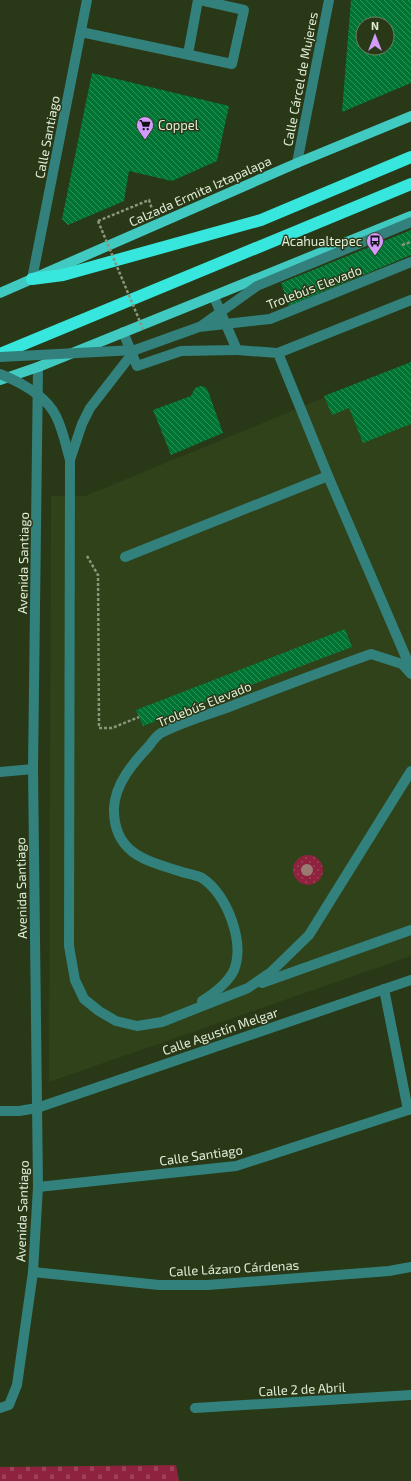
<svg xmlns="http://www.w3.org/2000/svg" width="411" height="1481" viewBox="0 0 411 1481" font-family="'Exo 2',sans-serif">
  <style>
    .built { fill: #2f4219 }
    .cemetery { fill: url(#cemetery-stones) }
    .garden { fill: url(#garden-dots) }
    .building { fill: url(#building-back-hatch); fill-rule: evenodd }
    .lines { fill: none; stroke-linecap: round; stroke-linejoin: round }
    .path { stroke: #8a977c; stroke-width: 2.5; stroke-dasharray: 3 2; stroke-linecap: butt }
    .minor { stroke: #33817c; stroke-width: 10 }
    .major { stroke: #41cac2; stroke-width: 10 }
    .highway { stroke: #37e7de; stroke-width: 12 }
    .path-bridge { stroke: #8a977c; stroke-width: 2.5; stroke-dasharray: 3 2; stroke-linecap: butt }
    .minor-bridge { stroke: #33817c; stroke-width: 10 }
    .tree { fill: #997b71 }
    .labels { text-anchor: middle; stroke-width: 3; stroke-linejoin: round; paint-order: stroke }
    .street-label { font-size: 13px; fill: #e2edd8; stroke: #293816 }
    .poi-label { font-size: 13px; fill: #e2edd8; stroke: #293816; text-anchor: start }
  </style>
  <defs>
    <pattern id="cemetery-stones" width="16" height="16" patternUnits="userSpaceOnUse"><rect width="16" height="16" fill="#8e223f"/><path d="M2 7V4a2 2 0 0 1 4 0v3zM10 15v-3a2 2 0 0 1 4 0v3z" fill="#9e425a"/></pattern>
    <pattern id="garden-dots" width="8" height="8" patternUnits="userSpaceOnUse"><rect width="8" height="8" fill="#8e223f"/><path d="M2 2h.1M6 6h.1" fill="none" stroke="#9e425a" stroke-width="1.8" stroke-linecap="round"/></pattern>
    <pattern id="building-back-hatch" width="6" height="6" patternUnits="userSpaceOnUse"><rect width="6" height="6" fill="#007432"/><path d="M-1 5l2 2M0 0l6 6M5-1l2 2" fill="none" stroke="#318f59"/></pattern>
  </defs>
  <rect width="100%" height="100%" fill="#293816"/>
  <polygon class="built" points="411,362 411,956 49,1082 51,496 85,496"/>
  <polygon class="cemetery" points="176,1465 179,1481 0,1481 0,1467"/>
  <circle class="garden" cx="308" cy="870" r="15"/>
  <g class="building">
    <path d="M 351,0 L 411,0 L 411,83 L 342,112 ZM 363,24 L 387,24 L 387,48 L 363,48 Z"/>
    <polygon points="92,73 229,106 217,161 172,181 129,171 124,201 68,225 62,219"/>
    <polygon points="411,230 411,255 289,306 281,283"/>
    <polygon points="411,362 411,424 363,443 349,408 332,415 324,396"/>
    <polygon points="200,386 205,387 208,391 223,433 171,455 153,410 191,396 195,388"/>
    <polygon points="345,629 352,647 143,726 136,710"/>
  </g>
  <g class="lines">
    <g class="path">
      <polyline points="98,221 149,200 152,209"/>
      <polyline points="402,245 411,242"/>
      <polyline points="87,556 98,575 99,728 112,728 139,717"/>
    </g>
    <g class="minor">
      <polyline points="81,32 232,64 244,10 200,0"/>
      <polyline points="188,54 198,0"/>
      <polyline points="297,163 329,0"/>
      <polyline points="32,279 87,0"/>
      <polyline points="214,297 237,350 278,353 328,476 411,669"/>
      <polyline points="123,332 137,366 181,351 237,350"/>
      <polyline points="278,353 411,300"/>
      <polyline points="70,460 69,946 75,980 84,999 99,1011 116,1021 137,1026 162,1022 248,988 271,972 309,935 411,771"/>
      <polyline points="125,557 328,476"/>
      <polyline points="0,772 33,769"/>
      <polyline points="262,983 411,930"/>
      <polyline points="384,989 408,1110 411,1109"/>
      <path d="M 202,1001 C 213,994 228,983 234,970 C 245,942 227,894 202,878 C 196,875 188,874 182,872 C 147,861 113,854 114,808 C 115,784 133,763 149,746 C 152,742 156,736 161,733 C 182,722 207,715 229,707 C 276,689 323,671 371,654 L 402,664 L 411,674"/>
      <polyline points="0,1111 19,1111 37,1108 411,980"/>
      <polyline points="38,1187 236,1166 408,1110"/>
      <polyline points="33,1272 159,1285 208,1285 389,1271 411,1267"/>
      <polyline points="0,1408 9,1405 17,1385 33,1272 38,1187 33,769 38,367"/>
      <polyline points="195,1408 411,1395"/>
    </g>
    <g class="major">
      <polyline points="0,293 297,163 411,116"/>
      <polyline points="0,380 38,367 411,216"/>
    </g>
    <g class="highway">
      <polyline points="32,279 63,275 261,220 411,157"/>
      <polyline points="0,354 411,184"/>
    </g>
    <polyline class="path-bridge" points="98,221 143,329"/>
    <g class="minor-bridge">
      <polyline points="201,326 257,286 411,222"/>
      <polyline points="0,357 135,350 199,327 270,319 411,262"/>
      <path d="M 0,374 C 20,382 46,396 56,416 C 63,430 66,446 70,460"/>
      <polyline points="70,460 82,424 90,408 135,350"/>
    </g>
  </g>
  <circle class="tree" cx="307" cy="870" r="6"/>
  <defs>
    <g id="supermarket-pin" transform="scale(0.9)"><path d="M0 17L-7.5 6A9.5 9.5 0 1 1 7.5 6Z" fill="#d39cfc" stroke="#293816"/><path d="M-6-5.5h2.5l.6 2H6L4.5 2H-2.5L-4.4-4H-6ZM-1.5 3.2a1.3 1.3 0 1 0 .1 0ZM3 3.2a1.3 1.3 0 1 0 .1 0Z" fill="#111"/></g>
    <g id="bus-pin" transform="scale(0.9)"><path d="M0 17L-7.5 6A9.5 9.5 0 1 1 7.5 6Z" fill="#d39cfc" stroke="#293816"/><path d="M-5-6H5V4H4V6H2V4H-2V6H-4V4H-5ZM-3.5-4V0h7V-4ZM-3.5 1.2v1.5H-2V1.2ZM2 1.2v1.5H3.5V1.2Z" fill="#111"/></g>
  </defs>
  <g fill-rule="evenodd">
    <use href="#supermarket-pin" x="145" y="125"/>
    <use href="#bus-pin" x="375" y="241"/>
  </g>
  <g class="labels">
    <g class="street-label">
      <text transform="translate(300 79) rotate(-79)" y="5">Calle Cárcel de Mujeres</text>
      <text transform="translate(47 137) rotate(-79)" y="5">Calle Santiago</text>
      <text transform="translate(200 191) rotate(-24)" y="5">Calzada Ermita Iztapalapa</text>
      <text transform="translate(314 287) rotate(-21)" y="5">Trolebús Elevado</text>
      <text transform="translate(23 563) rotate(-89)" y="5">Avenida Santiago</text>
      <text transform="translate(204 704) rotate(-22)" y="5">Trolebús Elevado</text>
      <text transform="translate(21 888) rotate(-91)" y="5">Avenida Santiago</text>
      <text transform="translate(220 1031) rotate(-19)" y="5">Calle Agustín Melgar</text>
      <text transform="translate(201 1155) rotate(-8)" y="5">Calle Santiago</text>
      <text transform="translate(22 1211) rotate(-88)" y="5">Avenida Santiago</text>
      <text transform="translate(234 1268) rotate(-3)" y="5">Calle Lázaro Cárdenas</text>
      <text transform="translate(302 1389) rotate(-3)" y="5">Calle 2 de Abril</text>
    </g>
    <g class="poi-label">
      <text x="158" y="130">Coppel</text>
      <text x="362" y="246" text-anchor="end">Acahualtepec</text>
    </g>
  </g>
  <g transform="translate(375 36)"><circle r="19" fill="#293816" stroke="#738064"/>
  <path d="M0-3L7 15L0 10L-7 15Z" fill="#d39cfc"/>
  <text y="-6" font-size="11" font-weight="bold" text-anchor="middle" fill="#e2edd8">N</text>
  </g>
</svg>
